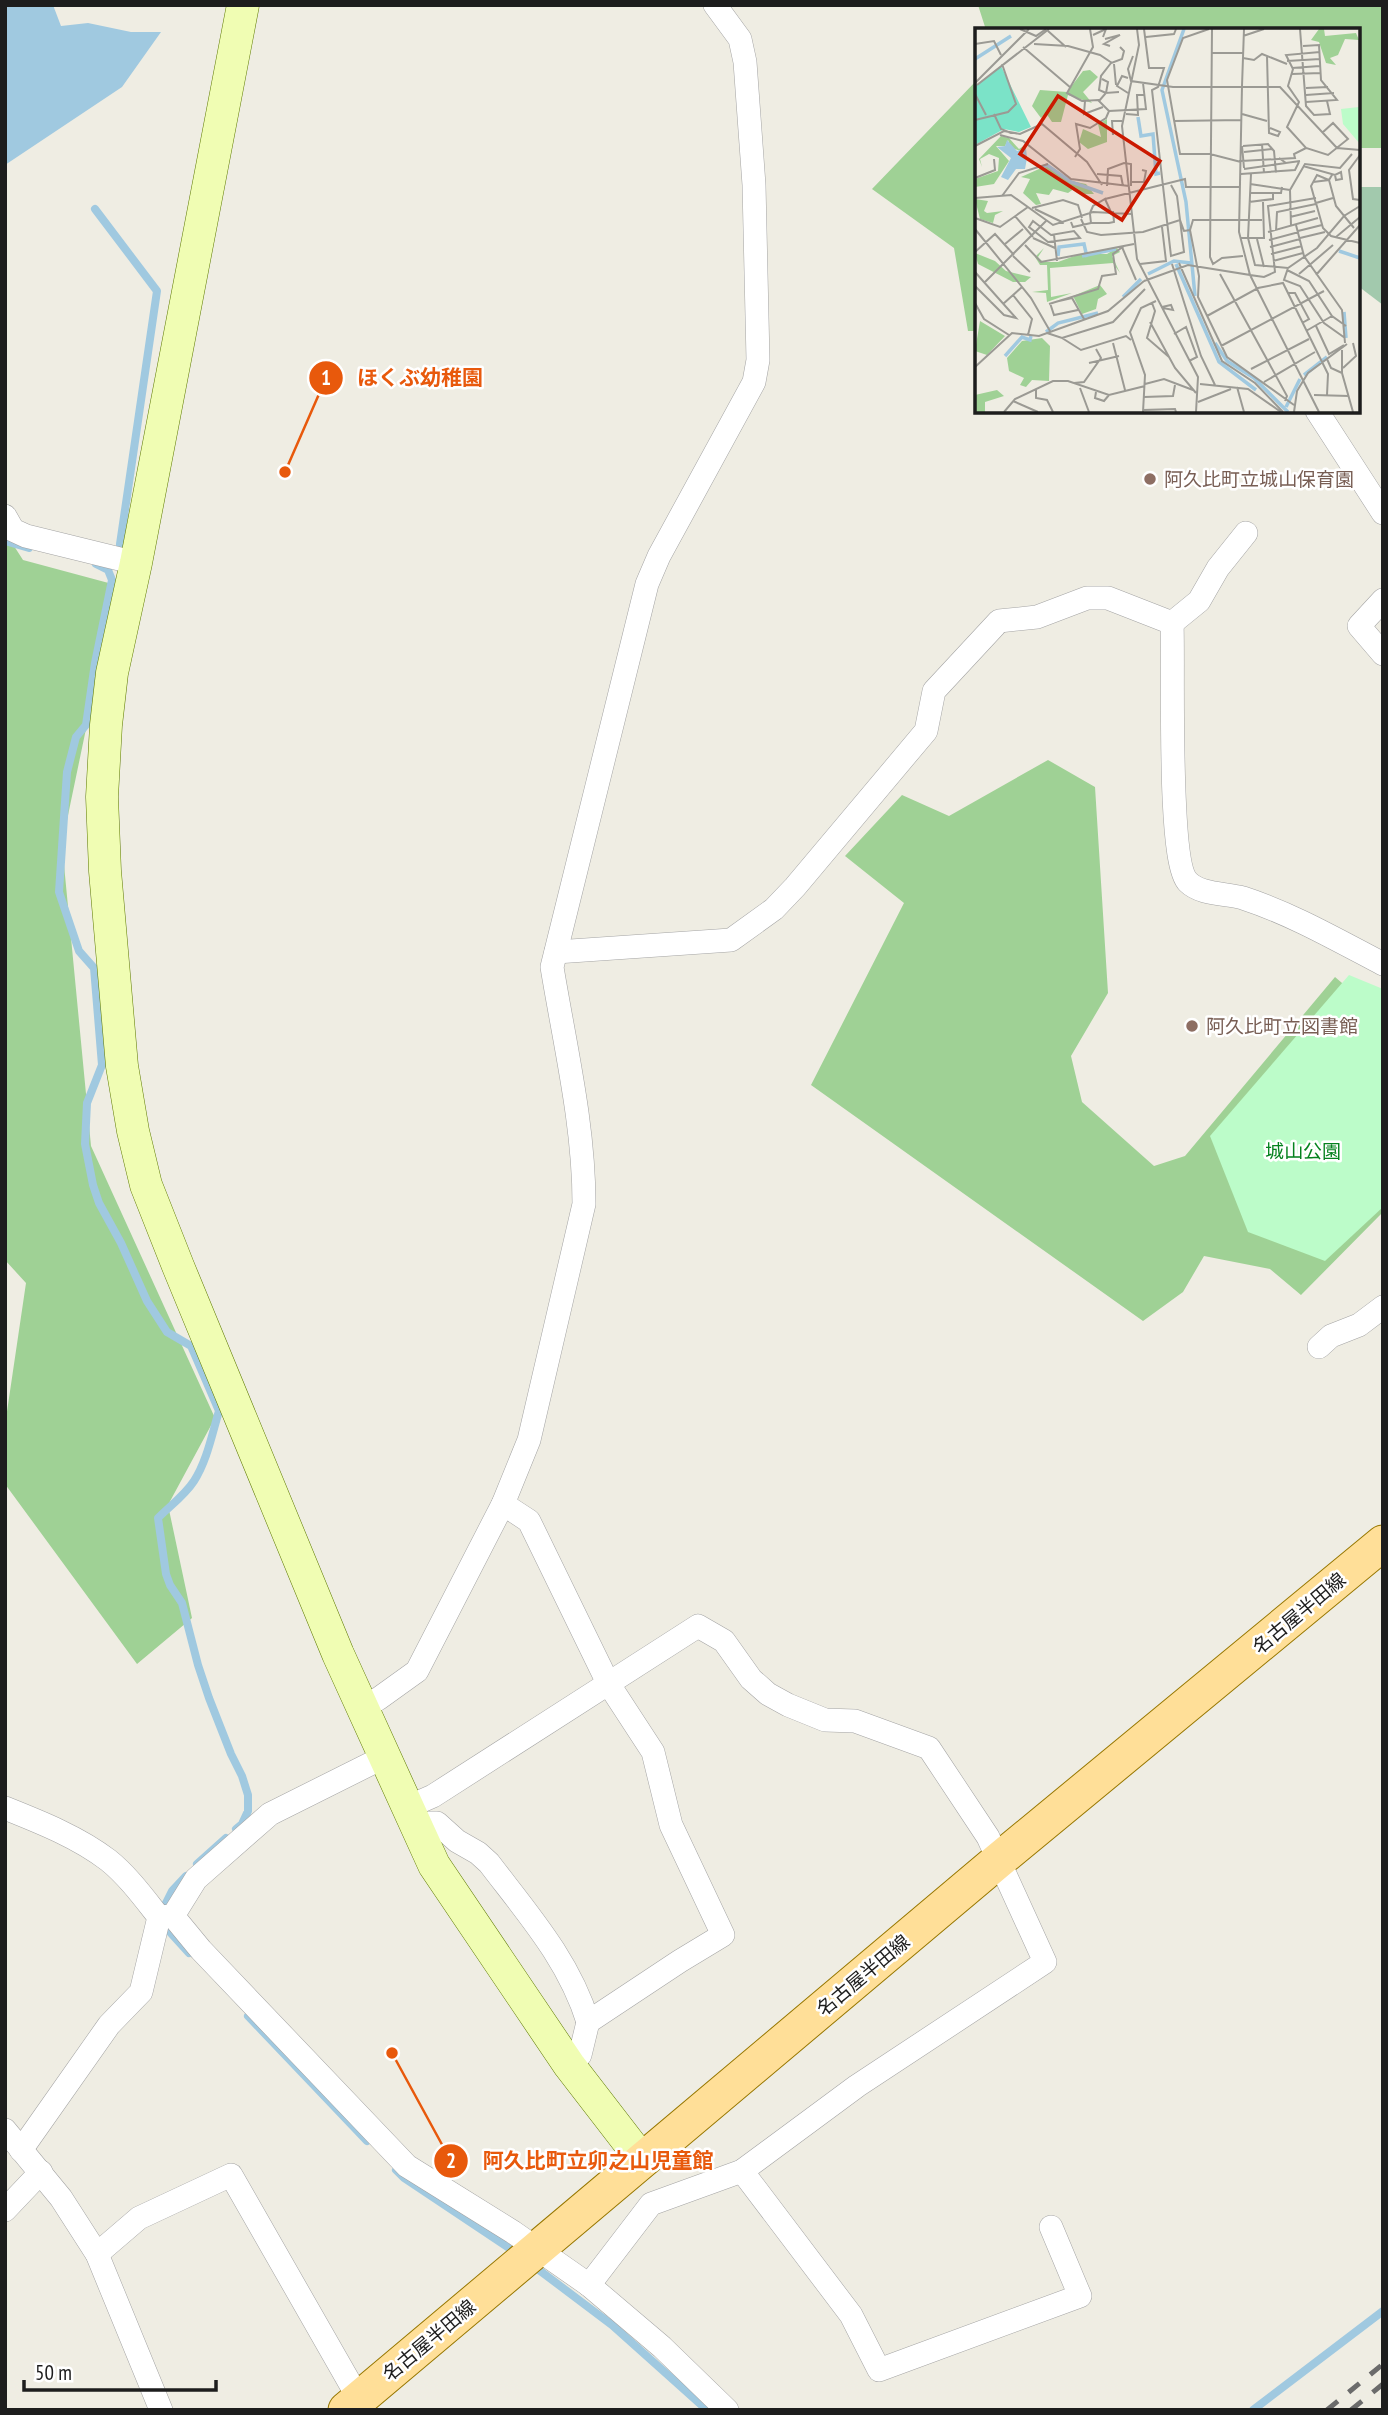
<svg xmlns="http://www.w3.org/2000/svg" width="1388" height="2415" viewBox="0 0 1388 2415" font-family="'PT Sans Narrow','Noto Sans JP',sans-serif">
  <style>
    .forest { fill: #9fd195 }
    .cemetery { fill: #a2c9ad }
    .park { fill: #bcfcc9 }
    .water { fill: #a0c9e0 }
    .lines { fill: none; stroke-linecap: round; stroke-linejoin: round }
    .stream { stroke: #a0c9e0; stroke-width: 8 }
    .street-casing { stroke: #a4a4a4; stroke-width: 24 }
    .secondary-casing { stroke: #5d7900; stroke-width: 33 }
    .primary-casing { stroke: #977700; stroke-width: 37 }
    .street { stroke: #fff; stroke-width: 23 }
    .secondary { stroke: #f0fdb3; stroke-width: 32 }
    .primary { stroke: #ffdf98; stroke-width: 35 }
    .rail { stroke: #6b6b6b; stroke-width: 5; stroke-dasharray: 14 14; stroke-linecap: butt }
    .education-dot { fill: #8d6e63; stroke: #fff; stroke-width: 2.5 }
    .labels { text-anchor: middle; stroke-width: 5; stroke-linejoin: round; paint-order: stroke }
    .education-label { font-size: 19px; fill: #785e54; stroke: #fff; text-anchor: start }
    .park-label { font-size: 19px; fill: #05821f; stroke: #fff }
    .street-label { font-size: 19px; fill: #1d1d1d; stroke: #fff }
    .inset-river { fill: none; stroke: #a0c9e0; stroke-width: 3.5 }
    .inset-road { fill: none; stroke: #9b9a94; stroke-width: 2 }
    .view { fill: #cb1900; fill-opacity: 0.15; stroke: #cb1900; stroke-width: 3.5 }
    .inset-edge { fill: none; stroke: #1d1d1d; stroke-width: 3.5 }
    .leader { fill: none; stroke: #e8590c; stroke-width: 2.5 }
    .callout-dot { fill: #e8590c; stroke: #fff; stroke-width: 2.5 }
    .mark-label { font-size: 21px; text-anchor: middle; font-weight: bold; fill: #fff }
    .callout-label { font-size: 21px; text-anchor: middle; font-weight: bold; fill: #e8590c; stroke: #fff; stroke-width: 5; stroke-linejoin: round; paint-order: stroke }
  </style>
  <rect width="100%" height="100%" fill="#efede3"/>
  <g class="forest">
    <polygon points="978,5 1383,5 1383,148 1358,148 1358,30 986,30"/>
    <polygon points="977,80 977,331 968,331 954,248 872,189"/>
    <polygon points="5,532 23,560 116,585 62,844 91,1146 215,1418 168,1505 192,1618 137,1664 5,1484 5,1425 26,1283 5,1260"/>
    <polygon points="1048,760 1095,787 1108,993 1071,1056 1082,1102 1154,1166 1185,1156 1335,977 1383,1018 1383,1212 1301,1295 1270,1269 1204,1256 1183,1292 1143,1321 811,1085 904,903 845,856 902,795 949,816"/>
  </g>
  <polygon class="cemetery" points="1360,187 1383,187 1383,305 1358,286"/>
  <polygon class="park" points="1349,975 1383,989 1383,1207 1325,1261 1248,1232 1210,1136"/>
  <polygon class="water" points="5,5 53,5 61,26 88,23 131,32 161,32 122,87 5,165"/>
  <g class="lines">
    <g class="stream">
      <polyline points="95,209 157,291 120,544"/>
      <polyline points="5,541 29,548"/>
      <path d="M 96,564 L 108,570 L 112,580 L 95,663 L 86,725 L 76,737 L 67,772 L 59,892 L 79,951 L 94,968 L 102,1065 L 87,1103 L 85,1144 L 93,1185 L 99,1203 L 121,1243 L 147,1301 L 167,1332 L 191,1346 L 219,1411 C 212,1434 207,1461 194,1481 C 185,1495 170,1506 158,1518 L 166,1574 L 170,1585 L 182,1603 L 198,1665 L 209,1698 L 231,1754 L 242,1776 L 248,1795 L 248,1811 L 242,1824 L 236,1829"/>
      <polyline points="197,1864 226,1838"/>
      <polyline points="186,1876 172,1891 165,1905 169,1931 189,1953"/>
      <polyline points="248,2016 367,2141"/>
      <polyline points="396,2170 404,2178 518,2254"/>
      <polyline points="531,2264 612,2325 707,2410"/>
      <polyline points="1253,2410 1383,2311"/>
    </g>
    <g class="street-casing">
      <g id="street">
        <polyline points="1317,411 1383,513"/>
        <polyline points="5,516 13,530 26,536 136,563"/>
        <polyline points="1383,600 1359,626 1383,654"/>
        <polyline points="1172,623 1199,601 1218,568 1246,533"/>
        <path d="M 556,952 L 731,940 L 774,909 L 795,887 L 926,731 L 934,691 L 999,621 L 1037,617 L 1087,598 L 1108,598 L 1172,623 C 1174,665 1167,861 1188,882 C 1201,895 1226,893 1243,898 C 1292,914 1337,940 1383,964"/>
        <polyline points="1319,1347 1331,1336 1359,1325 1383,1307"/>
        <polyline points="503,1504 529,1521 608,1683 653,1752 671,1825 723,1935 680,1961 588,2022 580,2055 569,2065"/>
        <path d="M 363,1706 L 378,1699 L 417,1671 L 503,1504 L 529,1440 L 584,1204 C 584,1124 565,1046 552,967 L 554,959 L 647,584 L 659,556 L 754,382 L 758,360 L 754,185 L 745,62 L 740,39 L 715,5"/>
        <polyline points="408,1807 433,1796 698,1626 724,1641 751,1679 768,1694 788,1705 825,1720 855,1721 929,1748 988,1837 1045,1962 857,2086 742,2171 651,2204 589,2285"/>
        <path d="M 5,1808 C 40,1822 78,1837 108,1860 C 127,1875 144,1898 159,1917 L 141,1992 L 109,2025 L 21,2150"/>
        <path d="M 415,1823 L 437,1823 L 457,1841 L 478,1853 L 489,1863 C 527,1913 569,1960 588,2022"/>
        <polyline points="173,1916 196,1879 270,1814 386,1756"/>
        <polyline points="159,1917 173,1916 201,1950 407,2166 513,2232 589,2285 662,2347 727,2410"/>
        <polyline points="5,2130 61,2198 97,2254 161,2410"/>
        <polyline points="742,2171 851,2315 879,2370 1080,2296 1051,2227"/>
        <polyline points="5,2210 41,2172"/>
        <polyline points="97,2254 139,2218 231,2175 359,2399"/>
      </g>
    </g>
    <g class="secondary-casing">
      <polyline id="secondary" points="243,5 136,563 112,673 106,725 102,797 105,871 122,1066 133,1131 146,1185 178,1266 338,1654 434,1865 569,2065 643,2161"/>
    </g>
    <g class="primary-casing">
      <polyline id="primary" points="346,2410 999,1860 1383,1543"/>
    </g>
    <use href="#street" class="street"/>
    <use href="#secondary" class="secondary"/>
    <use href="#primary" class="primary"/>
    <g class="rail">
      <polyline points="1327,2410 1383,2364"/>
      <polyline points="1351,2410 1383,2384"/>
    </g>
  </g>
  <g class="education-dot">
    <circle cx="1150" cy="479" r="7"/>
    <circle cx="1192" cy="1026" r="7"/>
  </g>
  <g class="labels">
    <g class="education-label">
      <text x="1164" y="486">阿久比町立城山保育園</text>
      <text x="1206" y="1033">阿久比町立図書館</text>
    </g>
    <g class="park-label">
      <text x="1303" y="1158">城山公園</text>
    </g>
    <g class="street-label">
      <text transform="translate(1299 1613) rotate(-40)" y="7">名古屋半田線</text>
      <text transform="translate(863 1975) rotate(-40)" y="7">名古屋半田線</text>
      <text transform="translate(429 2340) rotate(-40)" y="7">名古屋半田線</text>
    </g>
  </g>
  <g transform="translate(975 28)">
    <rect width="385" height="385" fill="#efede3"/>
    <path d="M 344,1 L 349,1 L 350,8 L 381,5 L 384,12 L 370,11 L 363,27 L 355,30 L 361,37 L 351,35 L 344,14 L 336,12 ZM 115,42 L 123,49 L 108,64 L 117,75 L 93,67 L 86,94 L 77,94 L 71,85 L 66,90 L 57,78 L 65,62 L 92,64 L 108,43 ZM 132,91 L 132,114 L 113,121 L 104,114 L 108,101 L 126,109 L 123,96 ZM 26,108 L 34,110 L 44,121 L 50,117 L 46,123 L 36,120 L 33,112 L 30,118 L 21,118 L 34,133 L 19,156 L 0,159 L 0,151 L 23,143 L 24,130 L 14,126 L 5,131 L 7,139 L 4,131 ZM 73,137 L 96,153 L 111,156 L 119,166 L 107,166 L 100,160 L 93,165 L 78,161 L 74,167 L 61,165 L 66,176 L 61,177 L 48,165 L 55,151 L 46,149 ZM 0,171 L 13,173 L 9,183 L 12,185 L 28,183 L 20,187 L 18,195 L 5,191 ZM 69,220 L 63,229 L 68,234 L 83,234 L 105,226 L 132,226 L 142,220 L 145,224 L 137,228 L 145,245 L 138,235 L 75,240 L 76,269 L 97,265 L 72,274 L 71,265 L 57,264 L 73,262 L 72,237 L 65,237 L 60,229 ZM 0,225 L 20,233 L 31,243 L 56,249 L 50,254 L 38,254 L 3,236 ZM 125,257 L 132,266 L 123,271 L 121,281 L 107,286 L 98,268 ZM 5,293 L 30,308 L 12,327 L 0,323 ZM 67,310 L 75,318 L 74,353 L 57,352 L 51,359 L 45,357 L 49,350 L 34,343 L 32,330 L 47,313 ZM 22,362 L 29,368 L 10,374 L 10,384 L 0,384 L 0,367 Z" fill="#9fd195"/>
    <path d="M 385,74 L 385,116 L 368,96 L 366,81 L 384,79 Z" fill="#bcfcc9"/>
    <path d="M 26,38 L 56,99 L 44,104 L 29,101 L 0,117 L 0,58 Z" fill="#7be3c8"/>
    <path d="M 32,112 L 42,123 L 51,120 L 52,130 L 50,141 L 41,141 L 33,152 L 26,149 L 36,130 L 22,119 L 30,118 Z" fill="#a0c9e0"/>
    <path class="inset-river" d="M 209,1 L 187,62 L 211,174 L 220,268M 0,31 L 36,8M 163,89 L 166,108 L 178,106 L 181,146 L 185,145M 66,140 L 72,137 L 96,154 L 128,165M 364,223 L 385,230M 83,228 L 84,219 L 109,216 L 112,229M 107,228 L 141,221M 201,236 L 244,334 L 281,362M 173,246 L 199,233 L 216,235M 148,269 L 166,251M 369,284 L 371,310M 71,304 L 83,295 L 123,285M 240,315 L 252,333 L 279,350 L 313,384M 30,328 L 47,309 L 55,312 L 56,308M 329,347 L 352,329M 311,379 L 325,351"/>
    <path class="inset-road" d="M 45,1 L 61,8 L 71,1M 115,1 L 118,19 L 92,65 L 107,73 L 123,72 L 134,83M 162,1 L 164,17 L 147,98 L 162,231 L 223,349 L 221,384M 169,1 L 174,40 L 189,40 L 183,59 L 177,62 L 196,228 L 209,224 L 202,168 L 196,157M 234,1 L 208,10 L 192,52 L 205,126 L 235,126 L 266,134M 237,1 L 235,229 L 238,236 L 247,230 L 268,228M 325,1 L 331,78 L 339,87 L 355,86 L 352,73M 73,3 L 91,19M 118,7 L 131,1 L 128,9M 268,8 L 289,1M 171,9 L 199,6 L 201,1M 130,11 L 145,7 L 129,16 L 135,18M 0,16 L 19,13 L 26,27M 59,16 L 93,18 L 125,27 L 137,35M 328,18 L 344,17 L 346,52 L 362,72 L 331,74M 48,19 L 96,60M 345,24 L 311,27 L 318,41 L 313,58 L 324,74 L 312,99 L 331,120 L 353,127 L 373,111 L 358,95 L 347,105M 236,25 L 268,25M 158,28 L 153,41 L 156,53 L 198,59 L 305,59 L 362,120 L 385,122M 292,28 L 294,105 L 303,108 L 305,104 L 295,100M 268,30 L 279,32 L 287,26 L 312,36M 312,33 L 345,31M 139,36 L 141,57M 317,40 L 345,38M 317,46 L 346,45M 127,51 L 133,54 L 131,65 L 144,64M 0,55 L 54,1M 2,57 L 74,1M 267,58 L 264,204 L 275,247 L 289,249 L 300,244 L 293,178 L 341,170M 267,58 L 269,1M 331,60 L 353,59M 153,65 L 142,58 L 147,48 L 153,50M 0,66 L 11,87M 331,67 L 359,65M 110,73 L 109,86 L 128,79M 124,73 L 131,65 L 124,62 L 126,48 L 136,35 L 147,31 L 149,23 L 145,19M 19,86 L 26,101 L 36,105M 151,86 L 163,87 L 162,67 L 169,67M 267,86 L 292,93M 0,92 L 33,84 L 41,76 L 27,36M 199,93 L 267,92M 25,107 L 48,113 L 96,151 L 154,158M 138,107 L 137,93 L 147,93M 287,116 L 289,145M 0,118 L 29,103 L 45,106 L 67,96 L 112,134 L 127,157M 267,118 L 269,140M 268,118 L 293,116 L 299,123 L 301,145M 269,124 L 298,121M 385,127 L 374,142 L 378,171 L 385,172M 100,129 L 105,121 L 101,96 L 115,100 L 131,90 L 134,83 L 171,81 L 168,55M 304,130 L 311,135 L 325,133M 266,133 L 320,130 L 319,126 L 331,120M 328,138 L 360,147 L 366,144 L 367,151 L 361,152 L 360,147M 269,141 L 311,135M 122,146 L 146,148 L 148,158M 266,146 L 320,142 L 324,134M 276,146 L 273,210 L 280,237 L 313,240 L 342,220 L 369,188 L 385,178M 0,150 L 20,142 L 19,131M 157,154 L 169,154 L 171,143 L 167,142M 338,154 L 354,152 L 357,147M 275,156 L 315,162M 132,158 L 133,141 L 149,135 L 156,136 L 156,158M 315,162 L 330,136 L 365,140 L 377,126M 315,162 L 316,198M 275,165 L 306,165 L 307,159M 27,168 L 44,145 L 73,136M 0,170 L 36,167 L 78,197 L 118,184 L 157,186M 358,170 L 341,175 L 348,200 L 356,208 L 385,215M 130,171 L 210,151 L 211,159 L 265,159M 274,174 L 298,171 L 298,166M 57,180 L 88,172 L 103,177 L 107,190M 60,181 L 89,195M 115,185 L 118,178 L 130,171 L 136,184M 115,186 L 116,195 L 134,195 L 139,194 L 138,183M 40,188 L 58,209M 315,189 L 340,183M 0,190 L 25,199 L 53,179M 106,191 L 112,204 L 126,207 L 168,204 L 205,192 L 209,203 L 215,202 L 218,192 L 287,192M 58,193 L 76,207 L 99,203 L 105,210 L 73,214 L 54,199 ZM 96,194 L 98,199 L 116,195M 321,197 L 329,228 L 367,282 L 370,315M 0,201 L 56,270 L 75,303M 215,202 L 224,248 L 223,269 L 252,329 L 319,377M 301,203 L 302,184 L 341,176 L 336,158 L 342,147 L 354,152 L 361,178 L 379,200M 323,203 L 347,197M 293,204 L 343,190M 79,207 L 82,233M 361,209 L 385,189M 58,210 L 80,220M 265,210 L 289,210 L 288,174M 325,210 L 350,204M 282,211 L 289,239M 294,212 L 324,204M 30,216 L 48,201M 50,217 L 66,234 L 159,216M 147,219 L 161,252M 295,219 L 325,211M 0,224 L 20,206 L 39,227M 296,226 L 327,218M 38,228 L 55,244M 298,233 L 328,225M 204,235 L 247,333 L 280,355 L 308,384M 165,236 L 191,233 L 187,199M 197,236 L 226,328 L 240,357M 313,240 L 309,252 L 325,258 L 349,295 L 370,310M 312,242 L 334,253 L 357,288 L 371,298M 0,244 L 41,290 L 29,287 L 0,258M 245,246 L 312,368 L 310,373M 324,246 L 358,217M 341,247 L 385,197M 169,253 L 213,237 L 275,247 L 344,384M 9,255 L 71,193M 313,265 L 320,265 L 334,291 L 327,295M 38,267 L 57,291 L 53,307M 84,273 L 97,270 L 109,291M 0,275 L 9,291 L 34,307M 75,275 L 79,287 L 103,282M 177,275 L 180,283 L 172,310 L 194,329M 28,276 L 47,259M 74,276 L 123,261 L 127,248 L 141,246 L 138,226 L 149,218M 187,279 L 196,277 L 198,282 L 188,280M 232,288 L 283,260 L 308,255 L 353,346 L 352,367M 175,294 L 200,340 L 221,365M 341,298 L 354,326 L 369,317M 331,303 L 357,288M 72,305 L 87,310 L 138,294 L 170,261M 199,306 L 211,299 L 222,329 L 214,333M 87,310 L 106,322 L 151,308 L 156,312M 138,315 L 150,362M 246,318 L 349,263M 367,322 L 367,345 L 378,384M 352,331 L 356,340 L 367,345M 114,335 L 144,328M 0,339 L 37,305 L 64,308 L 133,283 L 169,253M 368,340 L 381,328 L 378,315M 276,341 L 334,311M 289,354 L 340,324M 99,355 L 109,354 L 126,330 L 121,321M 170,356 L 189,351 L 218,362M 225,356 L 273,361 L 306,384M 262,359 L 269,384M 105,360 L 114,384M 61,362 L 61,370 L 72,372 L 78,384M 121,364 L 120,370 L 129,373 L 134,367M 339,367 L 374,368M 169,369 L 198,368 L 200,357M 38,373 L 63,384M 223,374 L 256,361M 168,382 L 200,381 L 201,384M 29,384 L 40,371 L 78,353 L 93,353 L 134,367 L 170,358M 168,384 L 170,347 L 155,304 L 166,280 L 181,273M 319,384 L 322,363 L 333,345 L 372,316"/>
    <path class="view" d="M 83,68 L 185,133 L 147,192 L 45,126 Z"/>
    <rect width="385" height="385" class="inset-edge"/>
  </g>
  <path class="leader" d="M285 472L326 378M392 2053L451 2161"/>
  <g class="callout-dot">
    <circle cx="285" cy="472" r="7"/>
    <circle cx="392" cy="2053" r="7"/>
    <circle cx="326" cy="378" r="18"/>
    <circle cx="451" cy="2161" r="18"/>
  </g>
  <g class="mark-label">
    <text x="326" y="385">1</text>
    <text x="451" y="2168">2</text>
  </g>
  <g class="callout-label">
    <text x="420" y="385">ほくぶ幼稚園</text>
    <text x="598" y="2168">阿久比町立卯之山児童館</text>
  </g>
  <rect width="1388" height="2415" fill="none" stroke="#1d1d1d" stroke-width="14"/>
  <path d="M24 2380v10h192v-10" fill="none" stroke="#1d1d1d" stroke-width="3.5"/>
  <text x="35" y="2380" font-size="21" fill="#1d1d1d" stroke="#ffffff" stroke-width="5" paint-order="stroke">50 m</text>
</svg>
